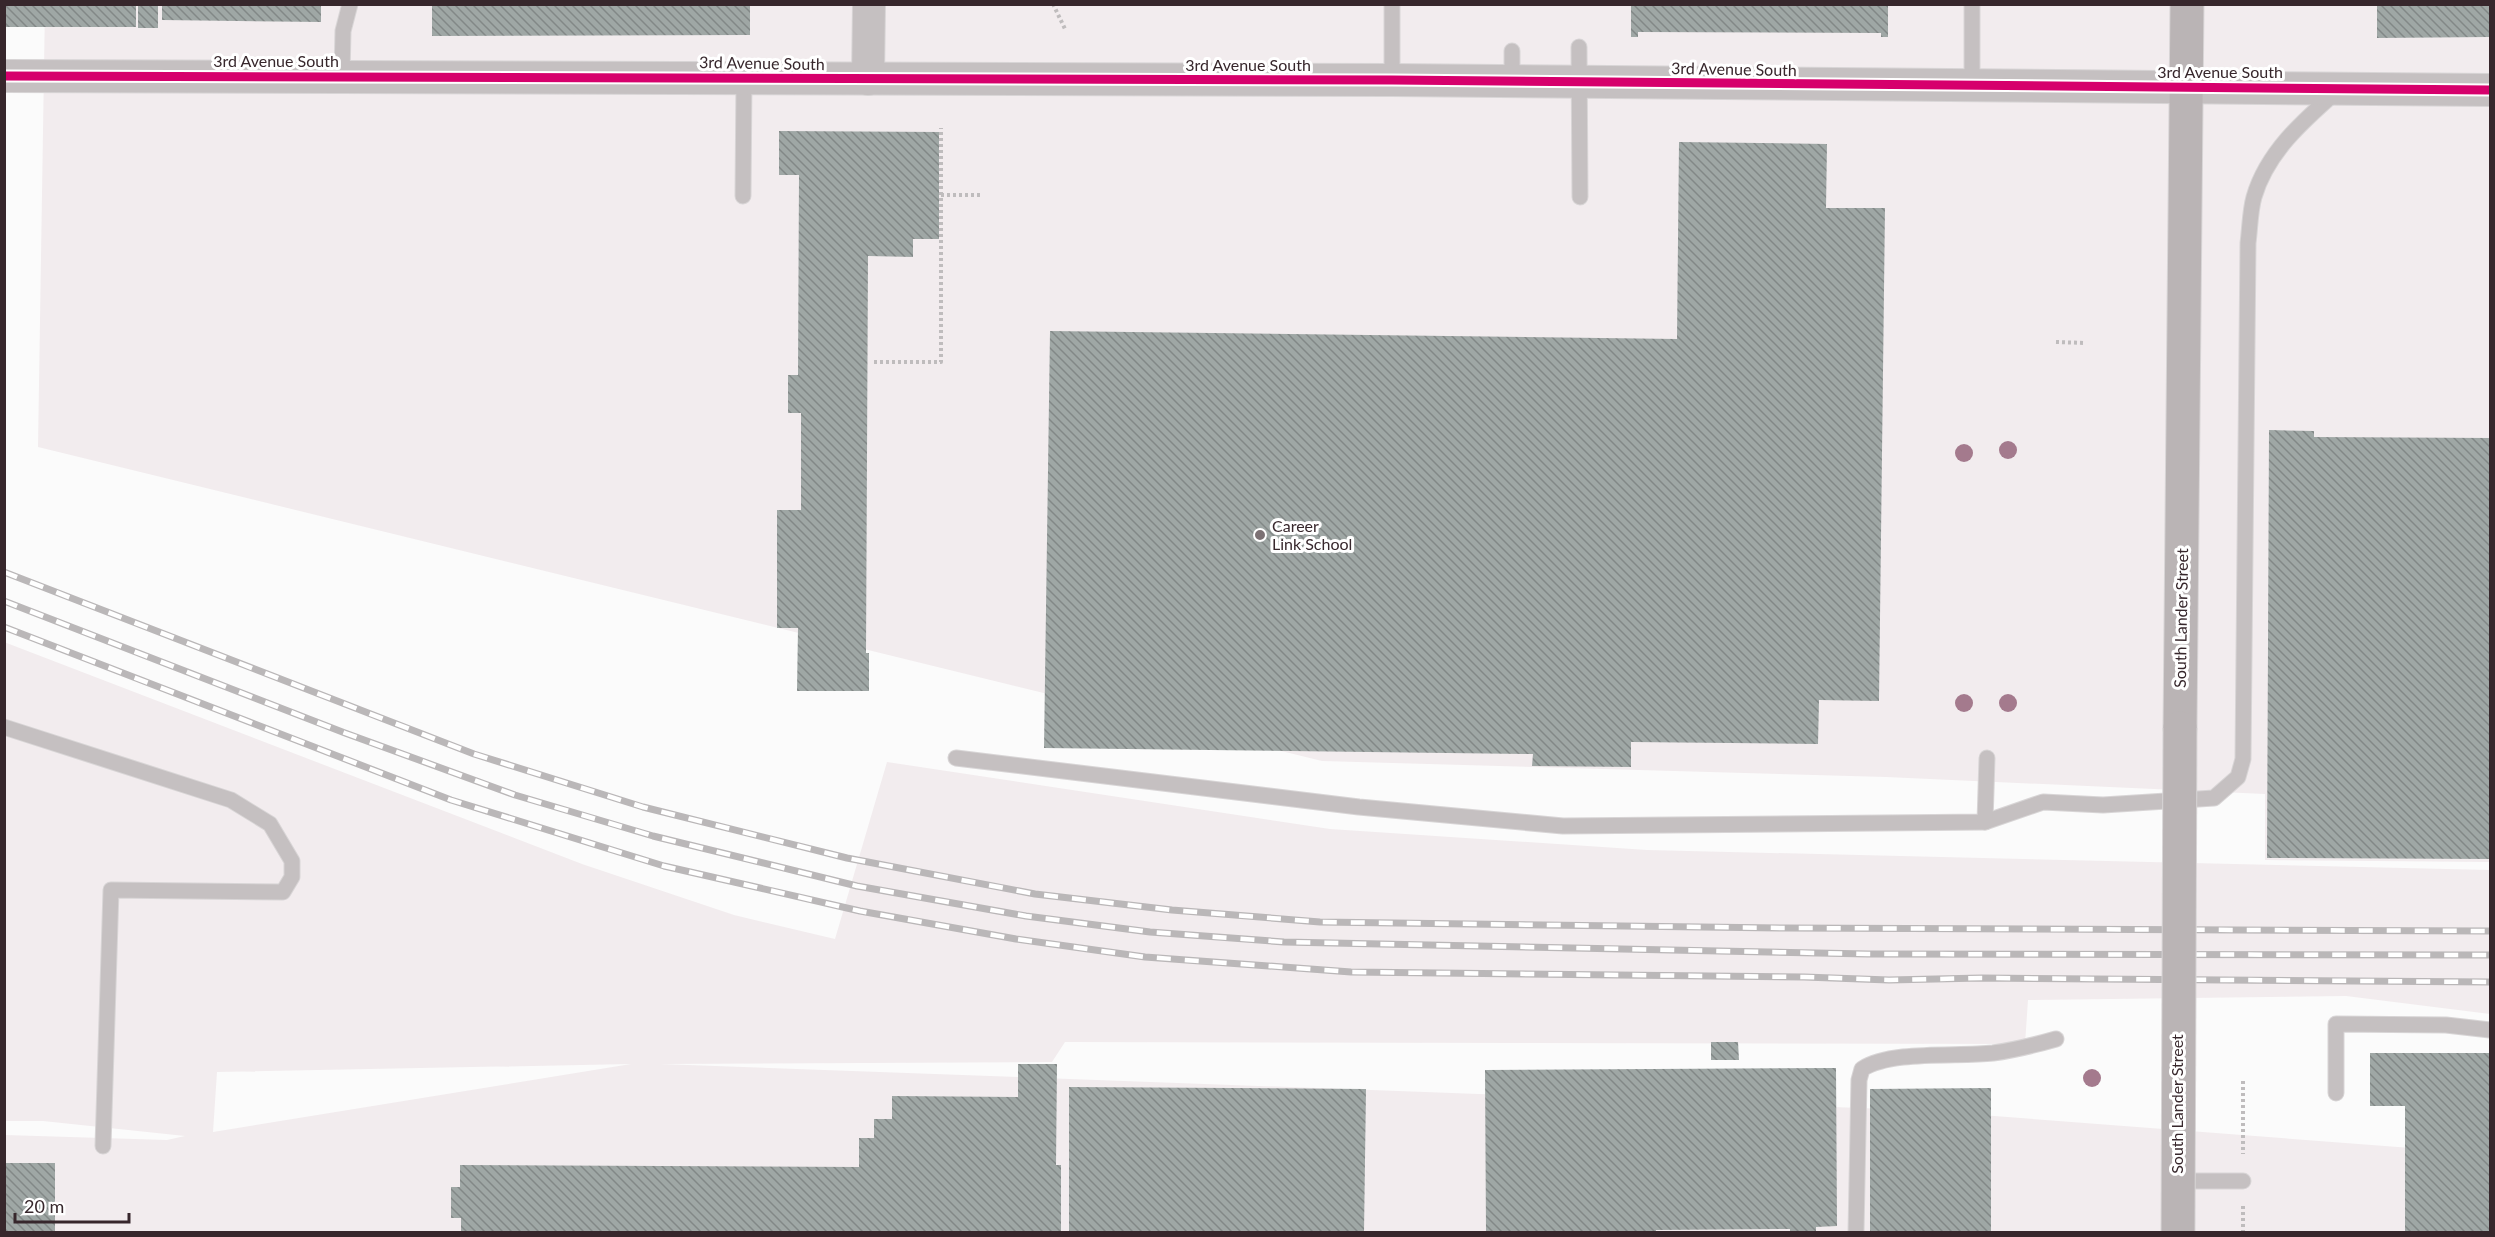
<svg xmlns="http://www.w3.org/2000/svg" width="2495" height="1237" viewBox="0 0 2495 1237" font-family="Lato,sans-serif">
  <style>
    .built { fill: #f2ecee; fill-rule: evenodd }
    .building { fill: url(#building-back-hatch) }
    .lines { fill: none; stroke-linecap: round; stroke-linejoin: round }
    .lane-casing { stroke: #d8d5d6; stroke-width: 17 }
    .street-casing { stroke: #d8d5d6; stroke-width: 34 }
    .secondary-casing { stroke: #d8d5d6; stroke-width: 35 }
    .path { stroke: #bfbcbd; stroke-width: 4; stroke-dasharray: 3 3; stroke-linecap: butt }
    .lane { stroke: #c5c0c1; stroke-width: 15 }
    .street { stroke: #c5c0c1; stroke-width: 32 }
    .secondary { stroke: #bab4b5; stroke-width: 33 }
    .rail-casing { stroke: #bab7b8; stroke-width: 7 }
    .rail { stroke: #fff; stroke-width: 4.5; stroke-dasharray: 14; stroke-linecap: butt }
    .secondary-bridge-casing { stroke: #d8d5d6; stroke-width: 35; stroke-linecap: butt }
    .secondary-bridge { stroke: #bab4b5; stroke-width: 33 }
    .cycleway-casing { stroke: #fff; stroke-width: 13 }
    .cycleway { stroke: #d6006c; stroke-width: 9 }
    .tree { fill: #a47a8d }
    .poi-dot { fill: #7c7174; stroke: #fff; stroke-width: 2 }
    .labels { text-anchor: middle; stroke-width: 6; stroke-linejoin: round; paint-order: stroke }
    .street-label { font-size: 16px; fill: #37272c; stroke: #fff }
    .poi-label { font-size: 16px; fill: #37272c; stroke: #fff; text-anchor: start }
  </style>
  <defs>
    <pattern id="building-back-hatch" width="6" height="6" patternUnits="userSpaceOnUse" patternTransform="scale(1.5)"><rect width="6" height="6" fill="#9fa7a5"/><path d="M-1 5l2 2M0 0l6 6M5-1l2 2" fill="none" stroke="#828887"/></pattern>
  </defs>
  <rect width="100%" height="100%" fill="#fbfbfb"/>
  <g class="built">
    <polygon points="45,5 2490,5 2490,862 2265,860 2265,794 1886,777 1322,761 38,447"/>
    <path d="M 4,642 L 582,864 L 734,915 L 835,939 L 887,762 L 1330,829 L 1647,850 L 2490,870 L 2490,1014 L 2346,996 L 2028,1000 L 2025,1044 L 1065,1042 L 1052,1062 L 660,1064 L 1915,1110 L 2490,1154 L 2490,1232 L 5,1232 L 5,1135 L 167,1140 L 185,1136 L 43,1121 L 5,1121 ZM 631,1064 L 213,1132 L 217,1072 Z"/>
  </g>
  <g class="building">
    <rect x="4" y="4" width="132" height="23"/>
    <rect x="138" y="4" width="20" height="24"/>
    <polygon points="162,4 321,4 321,22 162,20"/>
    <polygon points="1631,4 1888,4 1888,37 1881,37 1881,33 1638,32 1638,37 1631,37"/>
    <polygon points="2377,4 2489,4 2489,37 2377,38"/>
    <polygon points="432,5 750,5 750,35 432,36"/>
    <polygon points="779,131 939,132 939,239 913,239 913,257 868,256 866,653 869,653 869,691 797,691 798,628 777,628 777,510 801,510 801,413 788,413 788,375 798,375 799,175 779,175"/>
    <polygon points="1679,142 1827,144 1826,208 1885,208 1879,701 1819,700 1818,744 1631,742 1631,767 1532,766 1533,754 1044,748 1050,331 1677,339"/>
    <polygon points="2269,430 2314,431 2314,437 2490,438 2490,859 2267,858"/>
    <polygon points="1711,1042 1738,1042 1739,1060 1711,1060"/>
    <polygon points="2370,1053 2490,1053 2490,1232 2405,1232 2405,1106 2370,1106"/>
    <polygon points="1018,1064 1057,1064 1056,1165 1061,1165 1061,1232 461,1232 461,1218 451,1218 451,1187 460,1187 460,1165 859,1167 859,1138 874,1138 874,1119 892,1119 892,1096 1018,1097"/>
    <polygon points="1836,1068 1837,1226 1816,1227 1816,1232 1790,1232 1790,1229 1656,1230 1656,1232 1486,1232 1485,1070"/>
    <polygon points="1069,1087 1366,1089 1364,1232 1069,1232"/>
    <polygon points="1991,1088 1991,1232 1870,1232 1870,1089"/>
    <rect x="4" y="1163" width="51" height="69"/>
  </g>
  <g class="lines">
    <g class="lane-casing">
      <g id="lane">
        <polyline points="1392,4 1392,80"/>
        <polyline points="1972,4 1972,86"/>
        <polyline points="1579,47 1580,197"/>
        <polyline points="1512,51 1512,82"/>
        <polyline points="342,76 343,31 350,4"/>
        <polyline points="743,196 744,78"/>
        <polyline points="4,727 231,800 270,824 292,861 292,877 283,892 111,890 103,1146"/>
        <path d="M 956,758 L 1359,807 L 1563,826 L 1985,822 L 2043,802 L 2103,805 L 2214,798 L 2238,777 L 2243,759 L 2248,243 C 2250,228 2250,211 2254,197 C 2267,152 2304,120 2337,91"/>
        <polyline points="1985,822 1987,758"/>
        <polyline points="2336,1093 2336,1024 2446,1025 2490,1030"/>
        <polyline points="2186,1169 2186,1181 2243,1181"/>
        <path d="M 1856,1232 L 1859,1080 L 1862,1069 C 1891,1050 1957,1057 1993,1053 C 2015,1050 2035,1045 2056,1039"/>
      </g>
    </g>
    <g class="street-casing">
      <g id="street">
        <polyline points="4,76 1392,80 2490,90"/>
        <polyline points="868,79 869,4"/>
      </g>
    </g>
    <g class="secondary-casing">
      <polyline id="secondary" points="2180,728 2187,4"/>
    </g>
    <g class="path">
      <polyline points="1053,4 1066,31"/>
      <polyline points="941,195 980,195"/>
      <polyline points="2056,342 2085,343"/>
      <polyline points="874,362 941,362 941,128"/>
      <polyline points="2243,1081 2243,1154"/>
      <polyline points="2243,1206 2243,1232"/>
    </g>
    <use href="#lane" class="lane"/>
    <use href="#street" class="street"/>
    <use href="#secondary" class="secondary"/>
    <g class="rail-casing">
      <g id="rail">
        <polyline points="4,572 474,754 643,807 847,858 1035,894 1172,910 1320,922 1784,928 2490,931"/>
        <polyline points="4,601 345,733 515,795 653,836 857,886 1026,916 1150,932 1284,942 1868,954 2490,955"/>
        <polyline points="4,627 451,800 664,866 860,911 1016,939 1145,957 1351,972 1804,977 1889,980 1982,978 2490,982"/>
      </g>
    </g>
    <use href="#rail" class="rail"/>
    <g class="secondary-bridge-casing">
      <polyline id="secondary-bridge" points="2178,1232 2180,728"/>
    </g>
    <use href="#secondary-bridge" class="secondary-bridge"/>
    <g class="cycleway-casing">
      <polyline id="cycleway" points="4,76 1392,80 2490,90"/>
    </g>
    <use href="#cycleway" class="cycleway"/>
  </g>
  <g class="tree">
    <circle cx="2008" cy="450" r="9"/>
    <circle cx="1964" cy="453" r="9"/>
    <circle cx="1964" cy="703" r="9"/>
    <circle cx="2008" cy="703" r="9"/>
    <circle cx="2092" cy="1078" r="9"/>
  </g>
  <circle class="poi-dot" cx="1260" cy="535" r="6"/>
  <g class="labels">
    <g class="street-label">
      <text x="276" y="67">3rd Avenue South</text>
      <text transform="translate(762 63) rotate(1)" y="6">3rd Avenue South</text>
      <text x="1248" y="71">3rd Avenue South</text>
      <text transform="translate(1734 69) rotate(1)" y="6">3rd Avenue South</text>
      <text x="2220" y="78">3rd Avenue South</text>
      <text transform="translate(2181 618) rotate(-89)" y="6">South Lander Street</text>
      <text transform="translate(2177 1104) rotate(-90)" y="6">South Lander Street</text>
    </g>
    <g class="poi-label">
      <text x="1272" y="532">Career<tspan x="1272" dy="18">Link School</tspan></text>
    </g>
  </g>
  <rect width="2495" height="1237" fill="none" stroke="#37272c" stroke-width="12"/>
  <path d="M15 1213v9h114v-9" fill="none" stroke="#37272c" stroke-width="3"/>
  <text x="24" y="1213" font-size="18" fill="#37272c" stroke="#ffffff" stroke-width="4.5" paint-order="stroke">20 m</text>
</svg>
